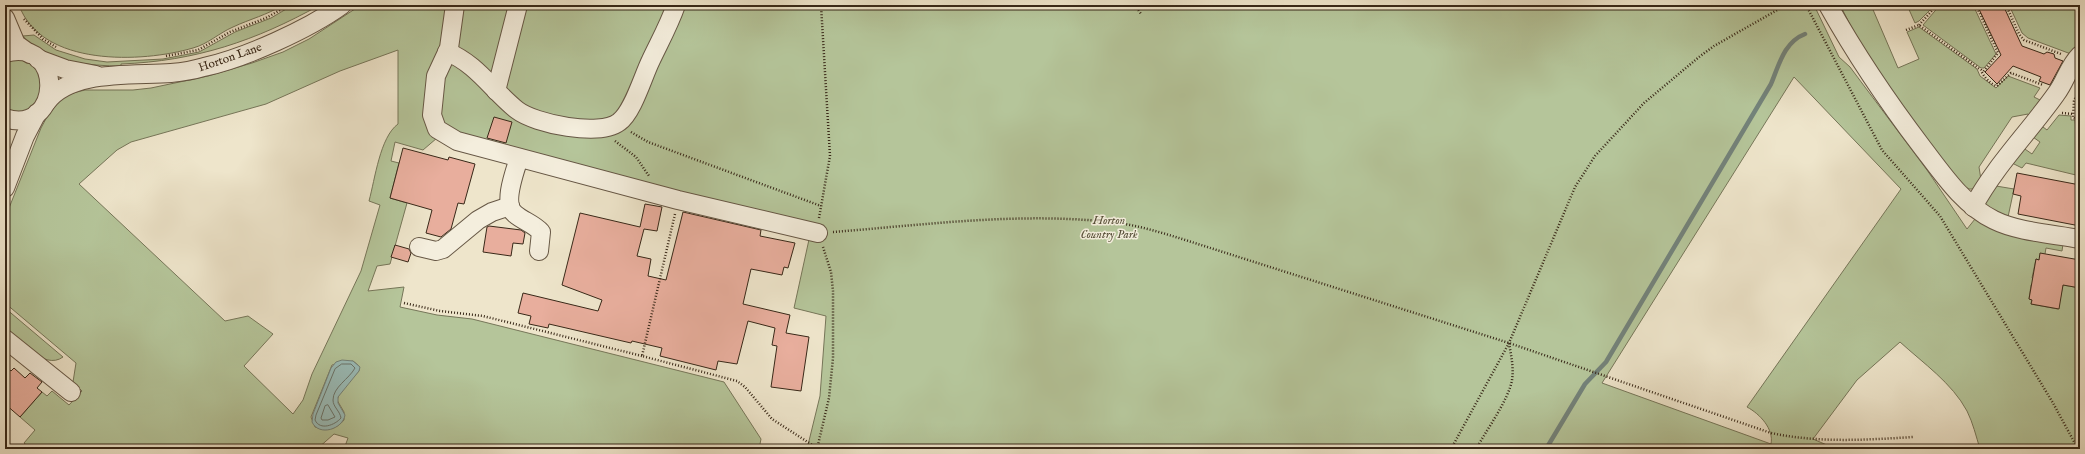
<svg xmlns="http://www.w3.org/2000/svg" width="2085" height="454" viewBox="0 0 2085 454" font-family="'IM FELL English',serif">
  <style>
    .green { fill: #b5c59a; stroke: #767659; fill-rule: evenodd }
    .water { fill: #9abebb; stroke: #73827a }
    .lines { fill: none; stroke-linecap: round; stroke-linejoin: round }
    .shore { stroke: #69736a; stroke-width: 1 }
    .stream { stroke: #73827a; stroke-width: 4.5 }
    .building { fill: #e8ae9d; stroke: #382818 }
    .minor-casing { stroke: #665745; stroke-width: 20 }
    .path { stroke: #382818; stroke-width: 2.5; stroke-dasharray: 1 2; stroke-linecap: butt }
    .minor { stroke: #f4eedd; stroke-width: 18 }
    .labels { text-anchor: middle; stroke-width: 3; stroke-linejoin: round; paint-order: stroke }
    .street-label { font-size: 12px; fill: #382818; stroke: #f4eedd }
    .park-label { font-size: 12px; font-style: italic; fill: #574f38; stroke: #f4eedd }
  </style>
  <rect width="100%" height="100%" fill="#eee5cb"/>
  <filter id="stains"><feTurbulence type="fractalNoise" baseFrequency=".005" numOctaves="4"/><feColorMatrix values="0 0 0 0 .2 0 0 0 0 .09 0 0 0 0 .02 0 0 0 .5 -.17"/></filter>
  <radialGradient id="worn" r=".72"><stop offset=".6" stop-color="#630" stop-opacity="0"/><stop offset="1" stop-color="#630" stop-opacity=".3"/></radialGradient>
  <g class="green">
    <path d="M 19,5 L 283,5 C 267,15 250,19 233,27 C 219,33 208,44 193,48 C 142,63 41,67 19,5 Z"/>
    <path d="M 293,5 L 320,5 C 255,41 196,61 121,64 L 121,66 C 93,66 40,62 23,36 L 34,35 L 56,50 L 85,59 L 107,62 L 163,59 L 199,52 L 235,32 L 271,18 Z"/>
    <path d="M 361,5 L 1814,5 L 1839,57 L 1850,67 L 1927,170 L 1967,229 L 1975,219 L 1988,226 L 2063,244 L 2062,251 L 2046,248 L 2045,254 L 2039,260 L 2036,259 L 2032,278 L 2036,279 L 2031,285 L 2029,299 L 2032,300 L 2031,304 L 2058,309 L 2063,285 L 2080,288 L 2080,323 L 2076,340 L 2080,341 L 2080,449 L 1980,449 C 1976,436 1973,423 1967,411 C 1952,383 1923,363 1900,342 L 1857,380 L 1813,439 L 1836,449 L 807,449 L 820,396 L 826,316 L 794,308 L 810,235 L 437,138 L 423,150 L 395,142 L 391,161 L 399,163 L 390,198 L 407,203 L 390,264 L 377,266 L 368,291 L 404,287 L 400,307 L 437,315 L 472,319 L 724,382 L 761,439 L 759,449 L 344,449 L 348,438 L 334,434 L 317,449 L 29,449 L 30,448 L 24,443 L 35,430 L 20,417 L 42,392 L 47,396 L 52,391 L 69,405 L 82,391 L 73,382 L 76,363 L 5,303 L 5,218 L 41,128 L 48,115 L 61,99 L 69,94 L 85,90 L 133,90 L 151,88 L 208,76 L 252,63 L 283,52 L 309,39 ZM 398,50 L 398,124 C 380,137 375,179 369,201 L 380,205 L 361,271 L 312,374 L 303,400 L 293,414 L 244,366 L 273,334 L 248,316 L 225,321 L 79,184 L 117,150 L 131,142 L 266,104 L 340,71 ZM 1794,77 L 1901,189 L 1747,407 C 1760,414 1774,429 1771,444 L 1602,383 ZM 353,361 L 358,365 L 359,371 L 341,390 L 337,400 L 344,412 L 344,420 C 337,429 326,431 315,427 L 311,417 L 332,365 Z"/>
    <polygon points="1840,5 1871,5 1898,68 1919,59 1907,32 1919,27 1977,69 1980,76 1996,88 2008,76 2040,88 2034,97 2040,100 2029,116 2028,114 2012,117 1979,167 1981,180 1974,189 1969,189 1962,185 1925,145 1855,34"/>
    <polygon points="1907,5 1935,5 1919,21 1915,23"/>
    <polygon points="1940,5 1973,5 1996,54 1984,68 1981,68 1923,25"/>
    <polygon points="2009,5 2080,5 2080,48 2071,54 2028,38 2022,33"/>
    <path d="M 18,58 C 23,60 31,63 35,67 C 45,80 43,107 24,112 C 18,113 11,112 5,112 L 5,59 Z"/>
    <polygon points="2059,115 2071,116 2071,120 2075,120 2076,129 2080,131 2080,176 2026,163 2022,168 2012,163 2022,147 2032,154 2040,142 2030,135 2039,124 2047,130"/>
    <polygon points="1996,186 2014,189 2008,217 1999,215 1986,206 1985,201"/>
    <path d="M 5,308 L 63,357 C 44,371 19,339 5,328 Z"/>
  </g>
  <path class="water" d="M 342,360 L 353,361 L 360,367 L 359,371 L 338,397 L 338,403 L 345,415 C 343,429 319,437 312,422 L 313,414 L 331,368 L 336,362 Z"/>
  <g class="lines">
    <g class="shore">
      <path d="M 342,364 L 351,364 L 355,368 C 349,379 333,387 333,400 C 333,407 340,411 341,418 C 335,425 320,431 315,420 L 316,415 L 335,369 Z"/>
      <polygon points="328,405 335,417 328,420 322,420 321,418 325,406"/>
    </g>
    <path class="stream" d="M 1546,449 L 1585,384 L 1606,362 L 1771,84 C 1779,65 1784,42 1805,34"/>
  </g>
  <g class="building">
    <polygon points="1977,5 2003,5 2022,46 2044,54 2047,52 2054,54 2055,58 2063,61 2050,85 2039,81 2041,77 2013,66 1997,84 1985,72 2001,55"/>
    <polygon points="494,117 512,122 506,143 487,138"/>
    <polygon points="403,148 448,160 449,157 475,164 464,204 458,203 451,229 441,237 426,233 432,210 390,198"/>
    <polygon points="2017,173 2080,185 2080,226 2018,214 2021,196 2013,194"/>
    <polygon points="645,204 662,207 657,231 644,229 637,256 651,259 648,276 666,280 683,212 761,230 760,236 795,243 788,268 784,267 782,275 751,269 743,304 790,315 786,333 809,337 801,391 771,387 777,346 772,345 775,328 748,321 737,364 718,361 716,370 660,356 662,348 632,341 631,343 549,324 548,328 529,324 531,316 518,313 523,293 598,311 602,300 562,285 580,213 640,227"/>
    <polygon points="489,226 521,230 525,233 523,244 513,243 511,256 483,252 487,227"/>
    <polygon points="395,245 409,249 411,253 408,262 391,257"/>
    <polygon points="2040,253 2080,260 2080,288 2063,285 2059,309 2031,304 2032,300 2029,299 2036,259 2039,260"/>
    <polygon points="5,366 11,371 14,368 25,378 30,373 42,382 37,388 42,392 20,417 5,404"/>
  </g>
  <g class="lines">
    <g class="minor-casing">
      <g id="minor">
        <polyline points="455,5 449,48 436,76 432,115 437,129 457,141 678,200 818,233"/>
        <path d="M 1828,5 C 1856,55 1887,101 1922,147 C 1942,173 1963,205 1994,220 C 2018,232 2054,234 2080,239"/>
        <polyline points="5,18 16,44 30,54"/>
        <path d="M 447,52 C 476,63 493,91 517,110 C 535,124 600,137 619,122 C 633,112 643,76 651,60 C 660,41 669,25 676,5"/>
        <path d="M 5,53 C 66,36 62,137 5,118"/>
        <polyline points="38,59 65,69 96,75"/>
        <polyline points="496,91 518,5"/>
        <path d="M 46,103 C 69,69 135,76 171,73 C 182,72 194,70 204,67 C 245,58 309,29 342,5"/>
        <path d="M 519,158 C 515,171 502,204 515,214 C 523,221 534,224 541,232 L 539,251"/>
        <polyline points="5,188 25,136 37,113"/>
        <path d="M 1973,207 C 1995,166 2029,132 2056,94 C 2066,81 2068,67 2080,55"/>
        <polyline points="419,247 436,251 443,249 478,220 492,212 510,206"/>
        <polyline points="5,339 71,392"/>
      </g>
    </g>
    <g class="path">
      <polyline points="1135,5 1141,14"/>
      <polyline points="1806,5 1882,150 1940,216 2053,403 2078,449"/>
      <polyline points="1976,5 1998,53 1983,72"/>
      <polyline points="2006,5 2019,34 2024,40 2061,54"/>
      <polyline points="24,19 43,39 56,47"/>
      <polyline points="1919,25 1937,5"/>
      <path d="M 1906,30 L 1919,25 L 1981,70 C 1983,76 1990,84 1997,86 L 2011,73 L 2043,85"/>
      <polyline points="166,56 198,50 230,32 266,18 289,5"/>
      <polyline points="2080,87 2074,101 2073,118 2078,119 2080,126"/>
      <polyline points="2062,113 2073,114"/>
      <polyline points="631,132 648,142 821,206"/>
      <polyline points="615,141 636,157 649,176"/>
      <polyline points="675,214 642,356 737,381 745,387 772,419 817,448"/>
      <polyline points="819,218 830,156 821,5"/>
      <path d="M 833,232 C 923,225 1018,212 1109,222 C 1133,224 1156,231 1179,238 L 1509,343 L 1771,433 C 1818,443 1865,440 1913,437"/>
      <polyline points="404,303 440,311 483,316 642,356"/>
      <polyline points="817,449 829,398 833,358 833,291 831,272 823,247"/>
      <polyline points="1451,449 1509,343 1575,187 1595,156 1644,103 1699,57 1714,46 1786,5"/>
      <path d="M 1476,449 C 1486,431 1509,399 1512,380 C 1514,368 1511,355 1509,343"/>
    </g>
    <use href="#minor" class="minor"/>
  </g>
  <g class="labels">
    <g class="street-label">
      <text transform="translate(230 57) rotate(-19)" y="4">Horton Lane</text>
    </g>
    <g class="park-label">
      <text x="1109" y="224">Horton<tspan x="1109" dy="14">Country Park</tspan></text>
    </g>
  </g>
  <rect width="2085" height="454" fill="none" stroke="#eee5cb" stroke-width="20"/>
  <rect x="6" y="6" width="2073" height="442" fill="none" stroke="#382818" stroke-width="2"/>
  <rect x="10" y="10" width="2065" height="434" fill="none" stroke="#382818"/>
  <rect width="100%" height="100%" filter="url(#stains)"/>
  <rect width="100%" height="100%" fill="url(#worn)"/>
</svg>
